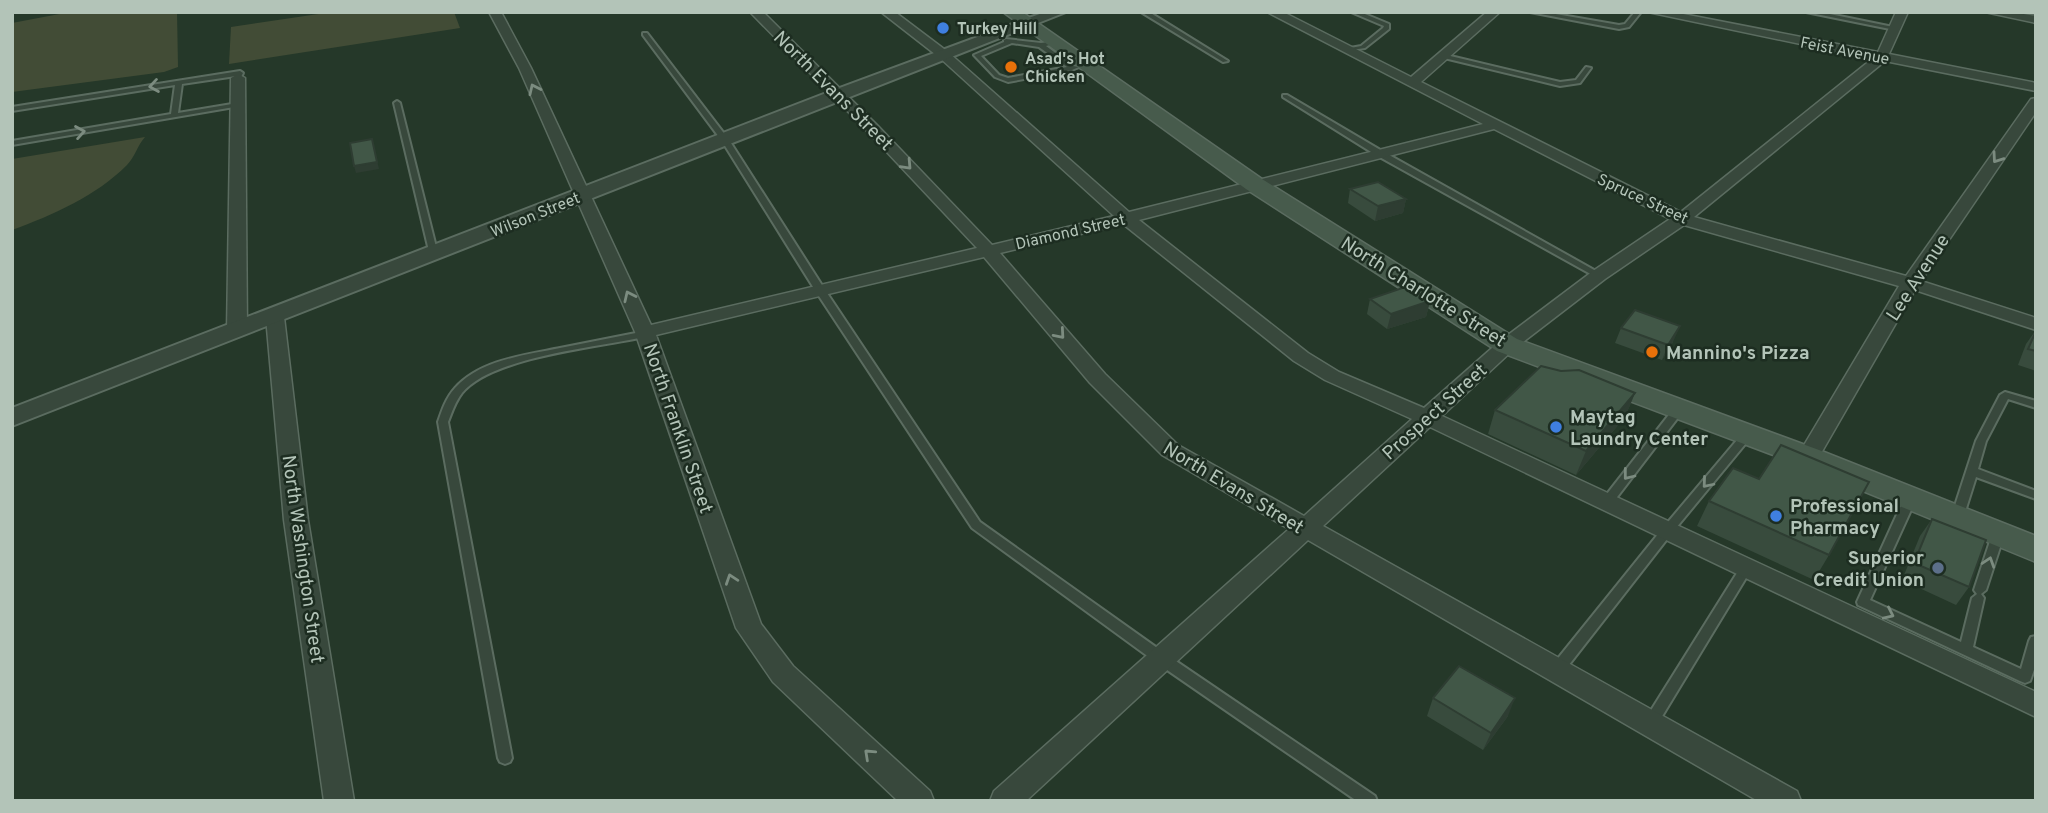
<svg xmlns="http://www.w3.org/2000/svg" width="2048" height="813" viewBox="0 0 2048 813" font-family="Overpass,sans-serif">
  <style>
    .green { fill: #424c36 }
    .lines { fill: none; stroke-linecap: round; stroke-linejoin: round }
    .service-casing { stroke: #5b6c60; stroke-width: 4 }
    .minor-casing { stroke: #5b6c60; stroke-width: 3 }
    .tertiary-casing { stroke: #5b6c60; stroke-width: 4 }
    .secondary-casing { stroke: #5b6c60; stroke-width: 3 }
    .service { fill: #38483c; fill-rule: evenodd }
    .minor { fill: #38483c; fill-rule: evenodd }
    .tertiary { fill: #38483c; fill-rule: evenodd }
    .secondary { fill: #475b4c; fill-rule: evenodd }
    .wall { fill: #384b3d }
    .shaded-wall { fill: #2e3d32 }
    .building { fill: #415747; stroke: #2e3d32; stroke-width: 2 }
    .oneway { stroke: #7c8c80 }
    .shop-dot { fill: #3f7fe0; stroke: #1d2d21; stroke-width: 2.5 }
    .food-dot { fill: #e8710a; stroke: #1d2d21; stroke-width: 2.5 }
    .service-dot { fill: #5c6f8a; stroke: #1d2d21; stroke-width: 2.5 }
    .labels { text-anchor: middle; stroke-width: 5; stroke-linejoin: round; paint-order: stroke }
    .far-poi-label { font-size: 16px; font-weight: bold; fill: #b3c4b8; stroke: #1d2d21; text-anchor: start }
    .far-street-label { font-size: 16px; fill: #b3c4b8; stroke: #1d2d21 }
    .street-label { font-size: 19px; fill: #b3c4b8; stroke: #1d2d21 }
    .poi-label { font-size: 19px; font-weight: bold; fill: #b3c4b8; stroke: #1d2d21; text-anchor: start }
  </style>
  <rect width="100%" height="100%" fill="#253829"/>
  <g class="green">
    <polygon points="70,12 177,12 178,67 164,72 12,92 12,23"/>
    <polygon points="332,12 454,12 460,28 229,64 231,27"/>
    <path d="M 145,137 C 137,146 135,157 127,165 C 96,196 53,215 12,230 L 12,159 Z"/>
  </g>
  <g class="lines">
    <g class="service-casing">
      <g id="service">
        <polygon points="1141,12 1149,12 1228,61 1223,62"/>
        <polygon points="1351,12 1360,12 1389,24 1389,29 1365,48 1345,51 1345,49 1361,46 1383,28 1384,26"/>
        <polygon points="1530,12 1544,12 1619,25 1625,24 1635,12 1641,12 1629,27 1619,29"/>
        <polygon points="1806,12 1820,12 1898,28 1895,30"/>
        <polygon points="643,33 647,33 729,140 825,290 980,522 1167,655 1375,796 1377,801 1357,801 1157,663 972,528 815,290 722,141 643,35"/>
        <path d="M 1006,39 L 1041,43 L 1057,41 L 1057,43 L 1046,46 L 1073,66 L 1079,67 L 1072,70 L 1008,82 L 995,77 L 974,55 L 1004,42 L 1004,40 ZM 1012,43 L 1039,47 L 1067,67 L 1008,78 L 999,75 L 981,56 Z"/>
        <polygon points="1442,54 1560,82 1576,80 1586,67 1591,68 1580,83 1560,86 1440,57 1439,56"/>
        <polygon points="240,71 243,73 240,79 238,80 235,78 236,76 182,84 178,113 238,103 240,104 240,106 12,145 12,141 171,114 175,85 12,111 12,107"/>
        <polygon points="1283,95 1287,95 1382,151 1603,275 1602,277 1596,277 1376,155 1283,97"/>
        <polygon points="397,101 400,103 438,255 434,258 430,255 394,103"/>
        <path d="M 646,331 L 649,332 L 651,334 L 649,336 C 602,347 492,356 462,393 C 455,402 452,412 448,422 L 512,758 L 510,762 L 505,764 L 500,762 L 498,758 L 438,422 C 442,410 446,398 455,388 C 480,360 525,355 560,348 C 589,342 617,337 646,331 Z"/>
        <polygon points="2005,392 2036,401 2036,408 2008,399 1986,441 1978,469 2036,491 2036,499 1976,477 1963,518 1961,521 1953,521 1951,518 1976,441 2000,395"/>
        <polygon points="1679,406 1683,407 1684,409 1683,411 1611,505 1603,505 1601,502 1603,499 1675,407"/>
        <polygon points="1747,432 1752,435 1751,437 1671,534 1561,675 1556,676 1551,675 1549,671 1551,667 1663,528 1743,433"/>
        <polygon points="1910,495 1914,496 1916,499 1870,600 1961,642 1972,598 1977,594 1974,590 1992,535 1994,532 2002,532 2004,535 1986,590 1981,594 1984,598 1973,647 2021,669 2029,641 2031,637 2036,636 2036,664 2030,681 2025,683 2020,681 1858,605 1857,602 1904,499 1906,496"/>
        <polygon points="1746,563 1750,565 1752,568 1655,728 1650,730 1645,728 1643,724 1645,720 1742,565"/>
      </g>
    </g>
    <g class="minor-casing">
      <g id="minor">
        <path d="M 489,12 L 501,12 L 531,68 L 651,325 L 977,248 L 868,132 L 750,12 L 763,12 L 878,126 L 992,245 L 1114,216 L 940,58 L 881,12 L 895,12 L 948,52 L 1129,212 L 1483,124 L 1267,12 L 1283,12 L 1411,77 L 1487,12 L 1500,12 L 1421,82 L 1681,212 L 1872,59 L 1648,12 L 1673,12 L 1878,52 L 1896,12 L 1908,12 L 1889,54 L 2036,83 L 2036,91 L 1885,61 L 1694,217 L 1906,276 L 2031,99 L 2036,98 L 2036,112 L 1921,281 L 2036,318 L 2036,330 L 1915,290 L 1816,462 L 1808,464 L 1800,462 L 1797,457 L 1899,286 L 1684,225 L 1605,279 L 1514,349 L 1442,416 L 2036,692 L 2036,717 L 1430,427 L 1323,526 L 1797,791 L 1801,801 L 1758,801 L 1308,540 L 1026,801 L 990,801 L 994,791 L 1289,529 L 1162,455 L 1090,383 L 984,257 L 656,335 L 761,624 L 793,666 L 930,791 L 934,801 L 898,801 L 773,682 L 736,628 L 635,332 L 519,68 ZM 1494,129 L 1670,219 L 1593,271 L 1500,341 L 1424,408 L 1339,372 L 1308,353 L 1139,220 ZM 1123,224 L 1294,361 L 1325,380 L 1412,419 L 1304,516 L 1178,445 L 1105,374 L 1000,253 Z"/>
        <polygon points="1985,12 2012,12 2036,16 2036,23"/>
        <polygon points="238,74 245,78 247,331 237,337 227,331 231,78"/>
        <polygon points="275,311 284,317 308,520 354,801 324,801 284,520 266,317"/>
      </g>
    </g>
    <g class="tertiary-casing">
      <polygon id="tertiary" points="1045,12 1066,12 12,426 12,408 834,90"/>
    </g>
    <g class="secondary-casing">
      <polygon id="secondary" points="1003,12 1022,12 1262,179 1517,339 1819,450 2036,536 2036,562 1797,464 1497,351 1246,189"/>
    </g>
    <use href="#service" class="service"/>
    <use href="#minor" class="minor"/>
    <use href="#tertiary" class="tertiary"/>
    <use href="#secondary" class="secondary"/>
  </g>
  <g class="wall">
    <polygon points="1350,189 1406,199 1403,213 1375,221 1348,203"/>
    <polygon points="1370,299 1430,301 1426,317 1387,329 1367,314"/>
    <polygon points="1621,328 1673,342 1662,360 1615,343"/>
    <polygon points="2036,330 2036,371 2018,365 2026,344"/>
    <polygon points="1635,393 1625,417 1576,475 1488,434 1495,410"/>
    <polygon points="1709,501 1829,555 1814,580 1697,526"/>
    <polygon points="1932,519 1969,587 1956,605 1902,580 1920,536"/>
    <polygon points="1433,698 1508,716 1483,750 1427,716"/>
  </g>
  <g class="shaded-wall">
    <polygon points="372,139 379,169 356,173 354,166"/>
    <polygon points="1406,199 1403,213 1375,221 1378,206"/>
    <polygon points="1430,301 1426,317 1387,329 1391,314"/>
    <polygon points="1680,326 1673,342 1662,360 1668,345"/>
    <polygon points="1635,393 1625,417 1576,475 1586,451"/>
    <polygon points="1515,698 1508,716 1483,750 1491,733"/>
  </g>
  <g class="building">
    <polygon points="372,139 377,162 354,166 350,143"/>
    <polygon points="1378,182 1406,199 1378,206 1350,189"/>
    <polygon points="1408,286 1430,301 1391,314 1370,299"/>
    <polygon points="1635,310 1680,326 1668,345 1621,328"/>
    <polygon points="2036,331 2036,351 2028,349"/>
    <polygon points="1541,366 1561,371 1579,370 1635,393 1586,451 1495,410"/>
    <polygon points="1781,445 1869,482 1829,555 1709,501 1733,468 1759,479"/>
    <polygon points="1932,519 1986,540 1969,587 1914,563"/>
    <polygon points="1459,666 1515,698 1491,733 1433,698"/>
  </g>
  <defs><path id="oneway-chevron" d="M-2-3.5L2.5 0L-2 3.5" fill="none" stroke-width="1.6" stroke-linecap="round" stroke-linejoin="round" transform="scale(1.75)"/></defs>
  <g class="oneway">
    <use href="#oneway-chevron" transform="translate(154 86) rotate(171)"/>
    <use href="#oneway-chevron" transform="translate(534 89) rotate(-115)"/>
    <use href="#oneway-chevron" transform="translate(80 132) rotate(-10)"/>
    <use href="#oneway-chevron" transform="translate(1997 158) rotate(125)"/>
    <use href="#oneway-chevron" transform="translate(907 165) rotate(47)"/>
    <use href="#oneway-chevron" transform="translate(629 296) rotate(-115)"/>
    <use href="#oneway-chevron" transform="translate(1060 334) rotate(49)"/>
    <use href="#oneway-chevron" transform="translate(1628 475) rotate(128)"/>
    <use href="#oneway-chevron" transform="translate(1707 483) rotate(130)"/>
    <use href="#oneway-chevron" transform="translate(1989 562) rotate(-72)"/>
    <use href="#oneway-chevron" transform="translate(731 579) rotate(-109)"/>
    <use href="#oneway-chevron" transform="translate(1889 614) rotate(25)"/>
    <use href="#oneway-chevron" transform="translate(869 754) rotate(-137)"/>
  </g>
  <g class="shop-dot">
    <circle cx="943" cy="28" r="7"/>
    <circle cx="1556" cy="427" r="7"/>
    <circle cx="1776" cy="516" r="7"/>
  </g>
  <g class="food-dot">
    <circle cx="1011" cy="67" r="7"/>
    <circle cx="1652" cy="352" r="7"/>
  </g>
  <circle class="service-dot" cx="1938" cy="568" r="7"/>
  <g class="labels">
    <g class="far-poi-label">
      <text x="957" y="34">Turkey Hill</text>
      <text x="1025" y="64">Asad's Hot<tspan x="1025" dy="18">Chicken</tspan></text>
    </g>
    <g class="far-street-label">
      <text transform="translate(1845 50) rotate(11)" y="6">Feist Avenue</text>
      <text transform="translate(1643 198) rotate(25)" y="6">Spruce Street</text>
      <text transform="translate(535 214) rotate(-22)" y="6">Wilson Street</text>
      <text transform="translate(1070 231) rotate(-13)" y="6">Diamond Street</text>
    </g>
    <g class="street-label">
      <text transform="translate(834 90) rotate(45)" y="7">North Evans Street</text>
      <text transform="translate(1917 277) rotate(-57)" y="7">Lee Avenue</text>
      <text transform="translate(1424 291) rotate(32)" y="7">North Charlotte Street</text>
      <text transform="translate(1434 411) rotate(-42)" y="7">Prospect Street</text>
      <text transform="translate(679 428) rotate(71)" y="7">North Franklin Street</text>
      <text transform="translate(1234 487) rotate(31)" y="7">North Evans Street</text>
      <text transform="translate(304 559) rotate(82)" y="7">North Washington Street</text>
    </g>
    <g class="poi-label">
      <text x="1666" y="359">Mannino's Pizza</text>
      <text x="1570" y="423">Maytag<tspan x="1570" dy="22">Laundry Center</tspan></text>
      <text x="1790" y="512">Professional<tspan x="1790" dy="22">Pharmacy</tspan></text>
      <text x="1924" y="564" text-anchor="end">Superior<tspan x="1924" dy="22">Credit Union</tspan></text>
    </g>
  </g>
  <rect width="2048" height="813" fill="none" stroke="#b3c4b8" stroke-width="28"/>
</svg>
